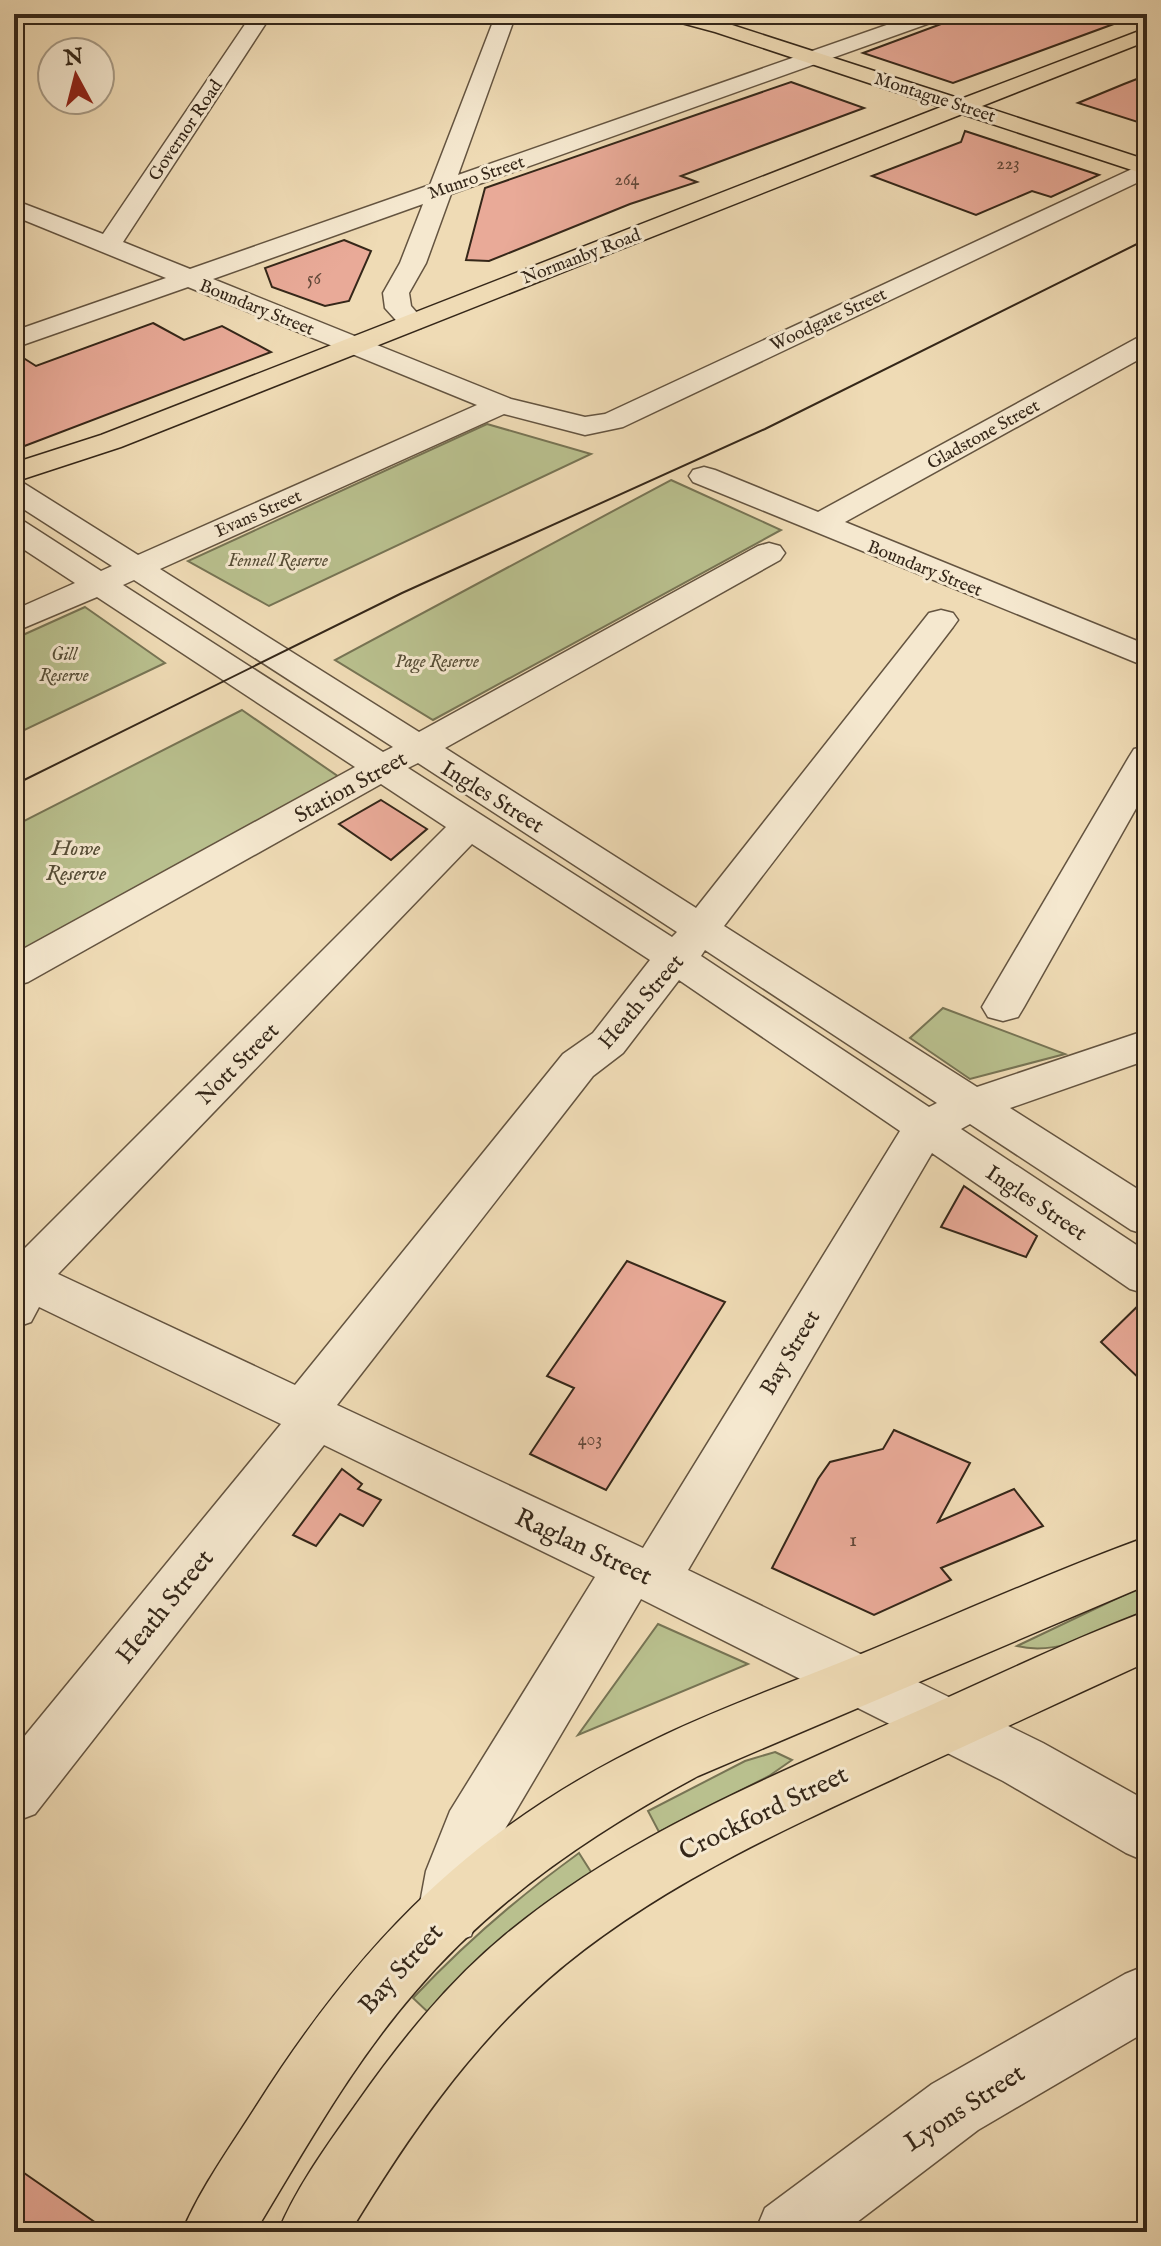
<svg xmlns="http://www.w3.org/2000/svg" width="1161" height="2246" viewBox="0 0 1161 2246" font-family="'IM FELL English',serif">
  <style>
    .green { fill: #b9c08e; stroke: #777454; stroke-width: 2 }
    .building { fill: #e9aa98; stroke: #352719; stroke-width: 2 }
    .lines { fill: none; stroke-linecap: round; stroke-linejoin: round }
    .minor-casing { stroke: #645440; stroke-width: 3 }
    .major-casing { stroke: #352719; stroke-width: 3 }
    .minor { fill: #f5e8cf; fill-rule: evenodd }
    .major { fill: #efdbb5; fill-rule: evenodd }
    .tram { stroke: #352719; stroke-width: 2 }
    .labels { text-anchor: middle; stroke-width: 6; stroke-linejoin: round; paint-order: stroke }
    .far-street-label { font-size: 18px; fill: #352719; stroke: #f5e8cf }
    .number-label { font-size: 18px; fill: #624839 }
    .far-park-label { font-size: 18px; font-style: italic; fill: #564d36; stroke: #f5e8cf }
    .street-label { font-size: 22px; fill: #352719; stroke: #f5e8cf }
    .park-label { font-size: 22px; font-style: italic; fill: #564d36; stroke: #f5e8cf }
    .near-number-label { font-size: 22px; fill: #624839 }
    .near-street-label { font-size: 26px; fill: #352719; stroke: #f5e8cf }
  </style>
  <rect width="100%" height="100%" fill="#efdbb5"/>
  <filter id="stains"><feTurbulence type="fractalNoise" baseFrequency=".0025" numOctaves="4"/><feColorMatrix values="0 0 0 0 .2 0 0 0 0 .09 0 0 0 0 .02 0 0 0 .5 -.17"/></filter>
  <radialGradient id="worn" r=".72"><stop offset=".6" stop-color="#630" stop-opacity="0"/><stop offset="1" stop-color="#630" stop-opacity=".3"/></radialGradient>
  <g class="green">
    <polygon points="487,424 591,454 269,606 188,561"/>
    <polygon points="671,480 781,530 433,720 335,660"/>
    <polygon points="85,607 165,663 14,735 14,639"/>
    <polygon points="242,710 339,777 14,961 14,826"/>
    <polygon points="943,1008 1065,1054 970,1079 910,1038"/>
    <path d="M 1147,1584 L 1147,1610 C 1106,1628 1062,1657 1017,1646 Z"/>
    <polygon points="658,1624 748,1664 578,1735"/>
    <polygon points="775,1752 792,1760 769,1776 659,1832 648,1811 745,1761"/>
    <path d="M 579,1853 L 593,1875 L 433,2017 L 413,1998 C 464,1944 518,1897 579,1853 Z"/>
  </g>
  <g class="building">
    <polygon points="968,14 1129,14 1130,18 953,83 863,53"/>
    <polygon points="1147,75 1147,125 1078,103 1124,84"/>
    <polygon points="791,82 864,108 681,176 697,182 630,204 489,261 466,260 485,188"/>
    <polygon points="965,131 1099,175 1051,197 1032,191 976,215 872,176 961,142"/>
    <polygon points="344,240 371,251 349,301 325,306 272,287 265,268"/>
    <polygon points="153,323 184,340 222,326 271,352 14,450 14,352 36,366"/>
    <polygon points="381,800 427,829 391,860 339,824"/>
    <polygon points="964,1186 1037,1236 1026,1257 941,1227"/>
    <polygon points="627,1261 725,1302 606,1490 530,1454 574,1388 547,1376"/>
    <polygon points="1147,1297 1147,1386 1101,1342"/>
    <polygon points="894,1430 970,1463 938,1522 1014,1489 1043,1526 941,1568 951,1580 874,1615 772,1568 818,1479 830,1462 883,1449"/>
    <polygon points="342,1469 362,1484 358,1489 381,1500 363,1526 340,1514 316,1546 293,1535"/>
    <polygon points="14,2166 109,2232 14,2232"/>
  </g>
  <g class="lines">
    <g class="minor-casing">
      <g id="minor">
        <polygon points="14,14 31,14 21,26 14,28"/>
        <path d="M 252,14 L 272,14 L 123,242 L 190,269 L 430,185 L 496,14 L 516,14 L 458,175 L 918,14 L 947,14 L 944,18 L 451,194 L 426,263 L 409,293 L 411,306 L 425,322 L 421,328 L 403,328 L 385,308 L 383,293 L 400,263 L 423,204 L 213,279 L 511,399 L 585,417 L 605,414 L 1147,162 L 1147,178 L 623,427 L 585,435 L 504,414 L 160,569 L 419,732 L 758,546 L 769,543 L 780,546 L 785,553 L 780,560 L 445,748 L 696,908 L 929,613 L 941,610 L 953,613 L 958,620 L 953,627 L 724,926 L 977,1087 L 1147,1030 L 1147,1060 L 1010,1108 L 1147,1195 L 1147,1235 L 1131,1230 L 970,1124 L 961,1129 L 1147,1252 L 1147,1294 L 1130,1289 L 932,1153 L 688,1570 L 1043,1743 L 1147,1801 L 1147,1862 L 1126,1853 L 1003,1781 L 641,1599 L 495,1846 C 484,1875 483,1906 471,1936 L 449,1944 L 427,1936 L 418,1914 L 426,1871 L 450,1811 L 595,1577 L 324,1445 L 35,1814 L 14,1822 L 14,1749 L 281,1424 L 39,1307 L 31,1322 L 14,1328 L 14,1256 L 20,1258 L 25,1248 L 446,827 L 381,784 L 28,982 L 14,986 L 14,954 L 355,767 L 97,597 L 14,632 L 14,610 L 75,583 L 14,543 L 14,520 L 25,522 L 101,571 L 112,566 L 14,503 L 14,481 L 25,484 L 138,555 L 477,405 L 188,287 L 14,348 L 14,331 L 166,278 L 14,216 L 14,200 L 103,234 ZM 134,580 L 393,747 L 383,752 L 123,585 ZM 418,763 L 677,932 L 672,937 L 408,768 ZM 472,844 L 650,960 L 593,1033 L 563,1054 L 295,1385 L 58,1274 ZM 705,950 L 937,1103 L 929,1107 L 701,956 ZM 679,980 L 900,1131 L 643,1548 L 337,1405 L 593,1076 L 623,1053 Z"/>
        <polygon points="1147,336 1147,355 845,522 1147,645 1147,667 693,482 689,476 693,470 704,467 715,470 818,512 1137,338"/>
        <polygon points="1147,746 1147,789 1024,1007 1018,1017 1003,1021 988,1017 982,1007 1129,757 1134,749"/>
        <polygon points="1147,1965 1147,2031 978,2130 844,2232 755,2232 765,2208 932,2084 1125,1974"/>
      </g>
    </g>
    <g class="major-casing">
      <g id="major">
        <polygon points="660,14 693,14 729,24 961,99 1147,28 1147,41 982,106 1147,160 1147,175 962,114 121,447 14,482 14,463 101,435 941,107 715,32 663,18"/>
        <path d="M 1147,1537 L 1147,1585 L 698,1776 C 592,1833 492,1901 414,1993 C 351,2066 304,2151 255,2232 L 182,2232 C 201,2187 231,2146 257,2105 C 363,1938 476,1825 656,1739 C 722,1707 793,1682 861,1654 C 956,1615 1050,1572 1147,1537 Z"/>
        <path d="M 1147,1611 L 1147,1662 C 1066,1699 985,1737 904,1774 C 780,1831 652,1889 548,1979 C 467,2050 405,2141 350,2232 L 278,2232 C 297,2186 328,2144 357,2103 C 400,2042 447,1983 505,1935 C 620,1839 761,1781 897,1720 C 980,1684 1062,1643 1147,1611 Z"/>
      </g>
    </g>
    <use href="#minor" class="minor"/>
    <use href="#major" class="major"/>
    <polyline class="tram" points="14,785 402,593 765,429 1147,239"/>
  </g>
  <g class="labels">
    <g class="far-street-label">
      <text transform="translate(935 97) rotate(18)" y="6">Montague Street</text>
      <text transform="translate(185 130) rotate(-56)" y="6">Governor Road</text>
      <text transform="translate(476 177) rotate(-19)" y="6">Munro Street</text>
      <text transform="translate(581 256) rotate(-21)" y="6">Normanby Road</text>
      <text transform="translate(257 307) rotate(22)" y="6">Boundary Street</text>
      <text transform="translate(828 319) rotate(-25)" y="6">Woodgate Street</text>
      <text transform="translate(983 434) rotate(-29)" y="6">Gladstone Street</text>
      <text transform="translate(258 513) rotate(-24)" y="6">Evans Street</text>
      <text transform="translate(925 568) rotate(22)" y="6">Boundary Street</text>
    </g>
    <g class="number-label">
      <text x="1008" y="169">223</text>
      <text x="627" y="185">264</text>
      <text x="314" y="284">56</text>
      <text x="590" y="1445">403</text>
    </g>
    <g class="far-park-label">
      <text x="278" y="566">Fennell Reserve</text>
      <text x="64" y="660">Gill<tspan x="64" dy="21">Reserve</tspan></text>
      <text x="437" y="667">Page Reserve</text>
    </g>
    <g class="street-label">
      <text transform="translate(350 786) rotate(-29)" y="8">Station Street</text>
      <text transform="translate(493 796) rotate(32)" y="8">Ingles Street</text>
      <text transform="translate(640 1001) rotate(-49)" y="8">Heath Street</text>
      <text transform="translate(237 1063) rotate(-45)" y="8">Nott Street</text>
      <text transform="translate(1037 1202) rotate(34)" y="8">Ingles Street</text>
      <text transform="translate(789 1352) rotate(-59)" y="8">Bay Street</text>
    </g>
    <g class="park-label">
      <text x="76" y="855">Howe<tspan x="76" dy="25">Reserve</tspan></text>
    </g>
    <g class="near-number-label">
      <text x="853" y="1546">1</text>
    </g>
    <g class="near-street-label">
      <text transform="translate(584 1546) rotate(25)" y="9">Raglan Street</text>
      <text transform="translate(164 1606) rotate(-51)" y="9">Heath Street</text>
      <text transform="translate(763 1812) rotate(-26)" y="9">Crockford Street</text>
      <text transform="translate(400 1968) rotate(-48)" y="9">Bay Street</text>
      <text transform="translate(964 2107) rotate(-33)" y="9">Lyons Street</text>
    </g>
  </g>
  <rect width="1161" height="2246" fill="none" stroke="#efdbb5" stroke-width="48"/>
  <rect x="16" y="16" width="1129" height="2214" fill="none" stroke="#352719" stroke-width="4"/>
  <rect x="24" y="24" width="1113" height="2198" fill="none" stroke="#352719" stroke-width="2"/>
  <g transform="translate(76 76) rotate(353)"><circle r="38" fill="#f5e8cf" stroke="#a89b86" stroke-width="2"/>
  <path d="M0-6L14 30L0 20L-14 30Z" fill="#8f2418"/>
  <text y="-12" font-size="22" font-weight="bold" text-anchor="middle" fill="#352719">N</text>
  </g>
  <rect width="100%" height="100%" filter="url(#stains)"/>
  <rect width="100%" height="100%" fill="url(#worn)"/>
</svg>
